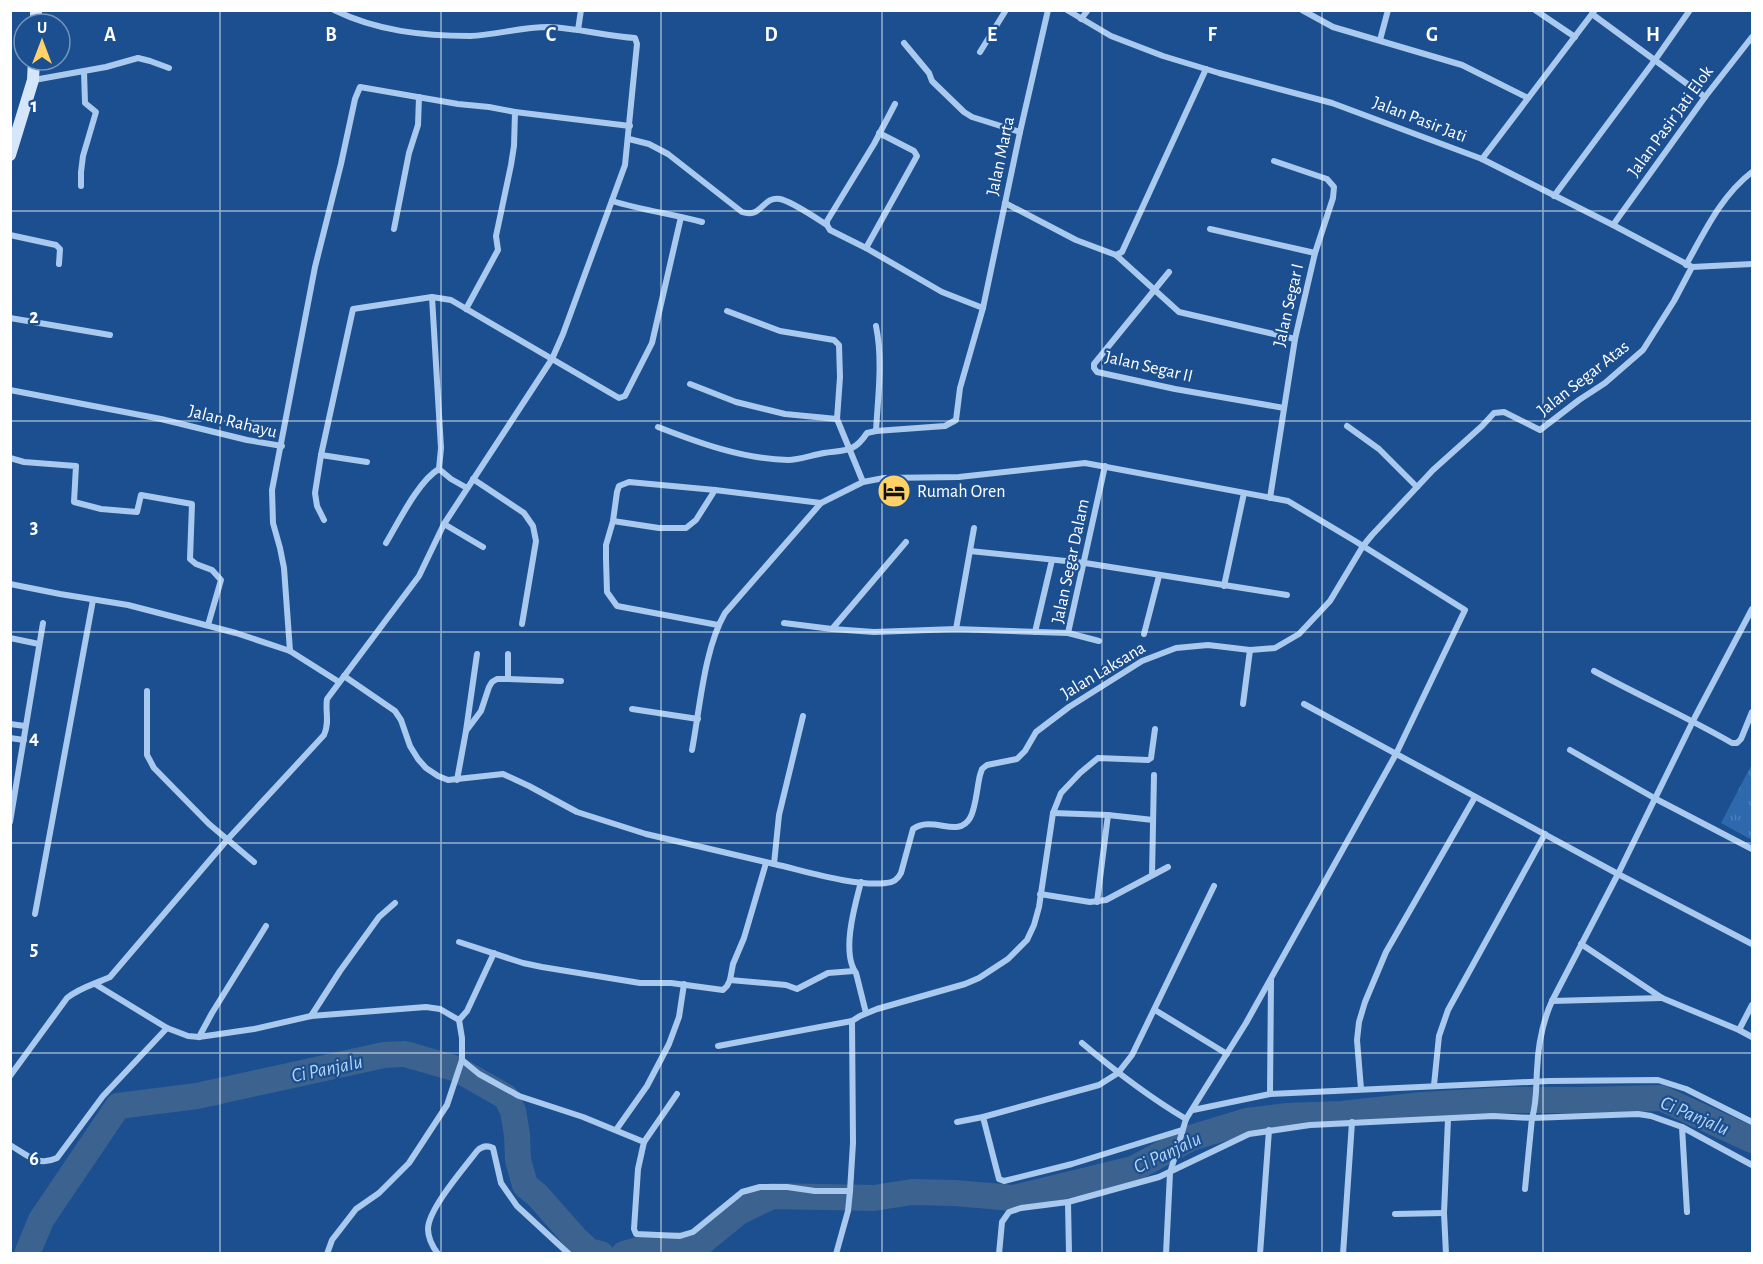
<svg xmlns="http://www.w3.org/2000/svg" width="1763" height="1264" viewBox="0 0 1763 1264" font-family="'Alegreya Sans',sans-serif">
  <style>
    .park { fill: url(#park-tufts) }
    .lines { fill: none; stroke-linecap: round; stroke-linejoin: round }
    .river { stroke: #3c6290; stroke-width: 26 }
    .street { stroke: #a9c9ee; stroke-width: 6 }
    .secondary { stroke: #d6e6fa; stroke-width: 12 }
    .grid { fill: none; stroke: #fff; stroke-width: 1.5; stroke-opacity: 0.55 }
    .labels { text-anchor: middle; stroke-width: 4.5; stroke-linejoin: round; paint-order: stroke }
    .street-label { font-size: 18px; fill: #fff; stroke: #1b4f8f }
    .poi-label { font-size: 18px; fill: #fff; stroke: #1b4f8f; text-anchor: start }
    .water-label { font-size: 20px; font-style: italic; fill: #b5d3f5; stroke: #1b4f8f }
    .grid-label { font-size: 20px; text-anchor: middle; font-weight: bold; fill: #fff; stroke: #1b4f8f; stroke-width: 4.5; stroke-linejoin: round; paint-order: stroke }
  </style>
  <defs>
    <pattern id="park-tufts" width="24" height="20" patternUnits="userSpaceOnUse" patternTransform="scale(1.5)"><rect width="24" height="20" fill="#2e69ad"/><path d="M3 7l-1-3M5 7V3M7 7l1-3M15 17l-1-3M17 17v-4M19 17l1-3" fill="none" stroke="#4d80b9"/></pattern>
  </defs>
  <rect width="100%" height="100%" fill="#1b4f8f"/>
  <polygon class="park" points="1752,764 1752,840 1721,823"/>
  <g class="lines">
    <g class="river">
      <polyline points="27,1254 41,1220 118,1106 197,1096 384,1055 405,1054 457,1069 506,1097 513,1111 517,1135 518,1160 525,1185 538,1196 576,1239 589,1251 601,1254"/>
      <polyline points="624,1254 645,1248 701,1243 739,1212 772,1196 874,1198 912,1192 954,1193 1013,1198 1133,1169 1191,1138 1247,1121 1287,1116 1342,1114 1422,1105 1508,1100 1579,1100 1661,1098 1752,1140"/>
    </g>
    <g class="street">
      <polyline points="1067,10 1111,36 1163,56 1219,73 1332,103 1482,159 1613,225 1692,267 1752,264"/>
      <polyline points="1302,10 1333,27 1462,65 1528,98"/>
      <polyline points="1535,10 1575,37"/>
      <polyline points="1592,14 1705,97"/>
      <polyline points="1081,19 1088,10"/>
      <polyline points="578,30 581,10"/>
      <polyline points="1380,40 1388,10"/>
      <polyline points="904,43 929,73 932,81 964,112 972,117 1020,132"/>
      <polyline points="980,52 1006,10"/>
      <polyline points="34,80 106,67 138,58 150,61 169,68"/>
      <polyline points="515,112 630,126"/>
      <path d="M 629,139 L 649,144 L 668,154 L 742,212 C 762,219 762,196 780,199 C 791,201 816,218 827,225 L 830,230 L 866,248 L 942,292 L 983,308"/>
      <polyline points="1482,159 1595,10"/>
      <polyline points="81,186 81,172 83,156 96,112 85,103 84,71"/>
      <polyline points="1554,196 1655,60 1690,10"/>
      <path d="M 612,201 C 642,210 672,214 702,222"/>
      <polyline points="1005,203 1076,240 1116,255 1179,312 1295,339"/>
      <polyline points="827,225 827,221 874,144 895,104"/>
      <polyline points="1613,225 1705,97 1752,37"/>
      <polyline points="394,229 409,153 418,125 419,97"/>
      <polyline points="1210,229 1315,253"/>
      <polyline points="10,235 56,245 60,249 59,264"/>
      <polyline points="866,248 917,156 914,151 879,133"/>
      <polyline points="1116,255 1122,252 1206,69"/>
      <path d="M 1686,265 C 1705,231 1721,196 1752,172"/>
      <polyline points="1169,272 1094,364 1094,368 1097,372 1175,389 1284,408"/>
      <polyline points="432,297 451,300 619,398 625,396 652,343 681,217"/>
      <polyline points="727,311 780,331 834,340 839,345 840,377 837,419 863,482"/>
      <polyline points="10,318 110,335"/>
      <polyline points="690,384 736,402 785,414 837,419"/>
      <polyline points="10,390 161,419 247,440 282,446"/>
      <polyline points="1347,426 1379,449 1417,487"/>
      <path d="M 658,427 C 699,443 743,459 788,460 C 799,460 812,455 824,453 C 845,450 854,453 867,433 L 876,431 L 945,426 L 956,420 L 960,388 L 983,308 L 1020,132 L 1048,10"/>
      <path d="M 876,431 C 878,396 883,360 876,326"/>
      <polyline points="321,455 367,462"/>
      <polyline points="10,458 24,462 76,466 74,502 101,509 137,512 141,495 192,504 190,559 196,564 212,570 221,580 208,625"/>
      <polyline points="473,479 524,513 533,526 536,541 522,624"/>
      <polyline points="1270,498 1295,339 1315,253 1333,198 1334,187 1327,179 1274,161"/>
      <polyline points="324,520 317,506 315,493 321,455 353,309 432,297 441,448 439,469 451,479 467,488"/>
      <polyline points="613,521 659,528 686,528 696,520 715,490"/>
      <polyline points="444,524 483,547"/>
      <polyline points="906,542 832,629 874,632 956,629 1068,633 1099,641"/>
      <path d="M 386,543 C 398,523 419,480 439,469"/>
      <polyline points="970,551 1085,563 1287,595"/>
      <polyline points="10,584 60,594 128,605 236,633 290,651 339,682"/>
      <polyline points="1224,586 1244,493"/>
      <polyline points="784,623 832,629"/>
      <polyline points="718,625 617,606 607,592 606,559 606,545 613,521 617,492 619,486 629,482 715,490 821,503"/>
      <polyline points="956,629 974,528"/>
      <polyline points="1035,632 1052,560"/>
      <polyline points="1068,633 1105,466"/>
      <polyline points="1144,634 1159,576"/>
      <polyline points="10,638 39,644"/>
      <polyline points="290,651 284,568 280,548 273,523 272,490 315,267 341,164 355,99 360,87 458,104 489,107 515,112 514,146 511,165 496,236 498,250 466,309"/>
      <path d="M 1594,671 C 1640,696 1687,717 1732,743 L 1737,743 L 1741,739 L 1752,712"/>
      <polyline points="344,676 395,711 401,720 410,746 418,759 426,768 438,776 448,780 503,774 529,786 577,812 646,834 774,864 779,815 803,716"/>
      <polyline points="508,679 508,654"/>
      <polyline points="147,691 147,755 154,768 209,824 254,862"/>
      <polyline points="1243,704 1250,650"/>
      <polyline points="1304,704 1618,874 1752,944"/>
      <polyline points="632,709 698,719"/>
      <polyline points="10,724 25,726"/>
      <polyline points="466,731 477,654"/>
      <polyline points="10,738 24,740"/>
      <path d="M 692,750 C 700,708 704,649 725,613 L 821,503 L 863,482 L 884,478 L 959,477 L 1085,463 L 1288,501 L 1355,541 L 1465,610 L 1396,754 L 1246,1023 L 1186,1119 L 1170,1173 L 1166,1254"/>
      <polyline points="1570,750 1656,799 1752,849"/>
      <polyline points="457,780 466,731 481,711 489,687 492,682 497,679 508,679 561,681"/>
      <polyline points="1053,813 1108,815 1153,820"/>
      <polyline points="10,822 43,623"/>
      <path d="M 774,864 C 805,871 856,887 886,883 C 893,883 898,879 901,873 L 913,829 C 933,815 958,839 970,818 C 976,808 977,787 980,775 L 982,769 L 987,765 L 1017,759 L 1025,751 L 1036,732 L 1069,707 L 1142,661 L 1176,648 L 1208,645 L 1250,650 L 1275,648 L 1299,634 L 1330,601 L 1363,546 L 1372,535 L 1433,470 L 1482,426 L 1494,413 L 1504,412 L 1540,430 L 1579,400 L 1605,383 L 1643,350 L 1674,301 L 1692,267"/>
      <polyline points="1152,875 1154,775"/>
      <path d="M 861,882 C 855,905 841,952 856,973 L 866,1013"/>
      <polyline points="1040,894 1090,902 1106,900 1168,867"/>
      <polyline points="1097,902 1108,815"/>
      <polyline points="35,914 93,600"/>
      <polyline points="459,942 523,963 542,967 640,983 671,983 723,990 727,986 730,980 733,964 744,938 766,863"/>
      <polyline points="1581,944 1662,998 1739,1030"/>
      <polyline points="730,980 786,985 797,989 828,973 854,971"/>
      <polyline points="95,984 167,1028 188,1036 199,1037 254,1029 311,1016 426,1007 440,1009 459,1020 462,1038 462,1060 447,1105 409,1163 379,1193 356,1209 332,1240 327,1254"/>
      <polyline points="1552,1001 1662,998"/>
      <polyline points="1752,1005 1739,1030 1752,1037"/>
      <polyline points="1155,1010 1227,1054"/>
      <polyline points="311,1016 340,971 379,917 395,903"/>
      <polyline points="459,1020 467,1011 494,953"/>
      <polyline points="199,1037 212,1013 266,926"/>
      <path d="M 1082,1043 C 1115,1071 1149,1097 1186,1119"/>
      <polyline points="718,1046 852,1021"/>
      <polyline points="462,1060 479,1074 519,1096 583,1117 644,1142 638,1169 634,1229 636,1234 680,1236 693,1232 742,1192 760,1187 787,1187 815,1191 850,1191"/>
      <path d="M 10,1076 L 67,998 C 79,988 95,984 110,977 L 227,840 L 324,735 C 330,722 325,712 327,699 L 419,576 L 444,524 L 552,359 L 563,334 L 625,165 L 637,44 L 635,38 C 606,36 577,28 548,27 C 521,27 496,35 470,36 C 423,36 377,31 334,10"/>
      <polyline points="1434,1085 1439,1036 1448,1010 1545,834"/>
      <polyline points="1361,1089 1357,1040 1359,1022 1365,1002 1386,952 1475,797"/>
      <polyline points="1270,1094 1271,980"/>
      <polyline points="1193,1110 1270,1094 1549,1081 1658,1080 1686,1089 1752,1122"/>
      <polyline points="983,1117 999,1179 1004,1181 1072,1164 1182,1130"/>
      <polyline points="957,1122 983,1117 1099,1085 1118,1073 1132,1055 1214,886"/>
      <polyline points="1682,1127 1752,1165"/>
      <polyline points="616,1130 647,1086 669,1044 679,1017 684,984"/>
      <polyline points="644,1142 677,1094"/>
      <path d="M 10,1145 C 27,1155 38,1167 57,1158 L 103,1096 L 167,1028"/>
      <polyline points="1068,1202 1069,1254"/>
      <path d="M 1687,1212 L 1682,1127 L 1651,1116 L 1638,1114 L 1532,1118 C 1537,1102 1536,1086 1537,1070 C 1538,1046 1542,1023 1552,1001 L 1618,874 L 1695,717 L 1752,609"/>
      <polyline points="1395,1214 1444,1213"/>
      <path d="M 438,1254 C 432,1246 428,1239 428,1229 C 428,1209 465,1167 477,1151 C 482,1146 487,1145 493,1148 L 501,1183 L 510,1196 L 517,1206 L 569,1254"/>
      <polyline points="836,1254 848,1211 850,1191 853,1143 852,1021 860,1016 877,1009 965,984 979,978 1008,959 1027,940 1034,925 1039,907 1053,813 1061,793 1080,773 1098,758 1148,760 1151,758 1155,729"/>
      <polyline points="999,1254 1002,1222 1009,1212 1021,1208 1068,1202 1159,1177 1249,1134 1310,1125 1493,1116 1532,1118 1525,1189"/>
      <polyline points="1260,1254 1269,1130"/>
      <polyline points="1343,1254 1352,1122"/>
      <polyline points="1446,1254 1444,1213 1448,1119"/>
    </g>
    <g class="secondary">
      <polyline points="36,24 36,10"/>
      <polyline points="10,155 33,80 34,60"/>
    </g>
  </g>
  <path class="grid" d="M 220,10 L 220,1254M 441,10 L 441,1254M 661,10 L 661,1254M 882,10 L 882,1254M 1102,10 L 1102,1254M 1322,10 L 1322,1254M 1543,10 L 1543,1254M 10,211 L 1752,211M 10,421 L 1752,421M 10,632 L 1752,632M 10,843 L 1752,843M 10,1053 L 1752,1053"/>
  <defs>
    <g id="hotel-disc" transform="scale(1.725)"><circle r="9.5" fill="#ffd166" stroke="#1b4f8f"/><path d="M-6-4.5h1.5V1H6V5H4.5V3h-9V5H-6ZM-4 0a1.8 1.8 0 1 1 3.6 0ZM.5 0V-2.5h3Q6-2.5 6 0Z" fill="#111"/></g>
  </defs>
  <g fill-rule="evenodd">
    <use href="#hotel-disc" x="894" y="491"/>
  </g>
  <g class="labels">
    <g class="street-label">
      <text transform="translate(1420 119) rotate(21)" y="6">Jalan Pasir Jati</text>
      <text transform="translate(1670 121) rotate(-54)" y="6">Jalan Pasir Jati Elok</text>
      <text transform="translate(1000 156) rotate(-78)" y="6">Jalan Marta</text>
      <text transform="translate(1288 305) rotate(-77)" y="6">Jalan Segar I</text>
      <text transform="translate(1149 366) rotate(13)" y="6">Jalan Segar II</text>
      <text transform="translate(1583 378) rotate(-38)" y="6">Jalan Segar Atas</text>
      <text transform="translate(233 421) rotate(14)" y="6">Jalan Rahayu</text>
      <text transform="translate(1070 561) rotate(-78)" y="6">Jalan Segar Dalam</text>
      <text transform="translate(1103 670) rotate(-31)" y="6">Jalan Laksana</text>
    </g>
    <g class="poi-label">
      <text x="917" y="497">Rumah Oren</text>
    </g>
    <g class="water-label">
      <text transform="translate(327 1068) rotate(-12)" y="7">Ci Panjalu</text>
      <text transform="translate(1695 1115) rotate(23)" y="7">Ci Panjalu</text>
      <text transform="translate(1167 1152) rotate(-25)" y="7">Ci Panjalu</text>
    </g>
  </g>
  <g class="grid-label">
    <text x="110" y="41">A</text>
    <text x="331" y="41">B</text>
    <text x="551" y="41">C</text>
    <text x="771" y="41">D</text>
    <text x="992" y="41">E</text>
    <text x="1212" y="41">F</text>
    <text x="1432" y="41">G</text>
    <text x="1653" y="41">H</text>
    <text x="34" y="112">1</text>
    <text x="34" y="323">2</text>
    <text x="34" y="533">3</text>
    <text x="34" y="744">4</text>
    <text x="34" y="955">5</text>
    <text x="34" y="1165">6</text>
  </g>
  <rect width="1763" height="1264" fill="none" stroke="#ffffff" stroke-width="24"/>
  <g transform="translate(42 42)"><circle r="28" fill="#1b4f8f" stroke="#7695bc" stroke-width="1.5"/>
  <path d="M0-4.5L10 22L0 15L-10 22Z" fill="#ffd166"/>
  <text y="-9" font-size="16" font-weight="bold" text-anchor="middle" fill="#ffffff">U</text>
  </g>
</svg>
